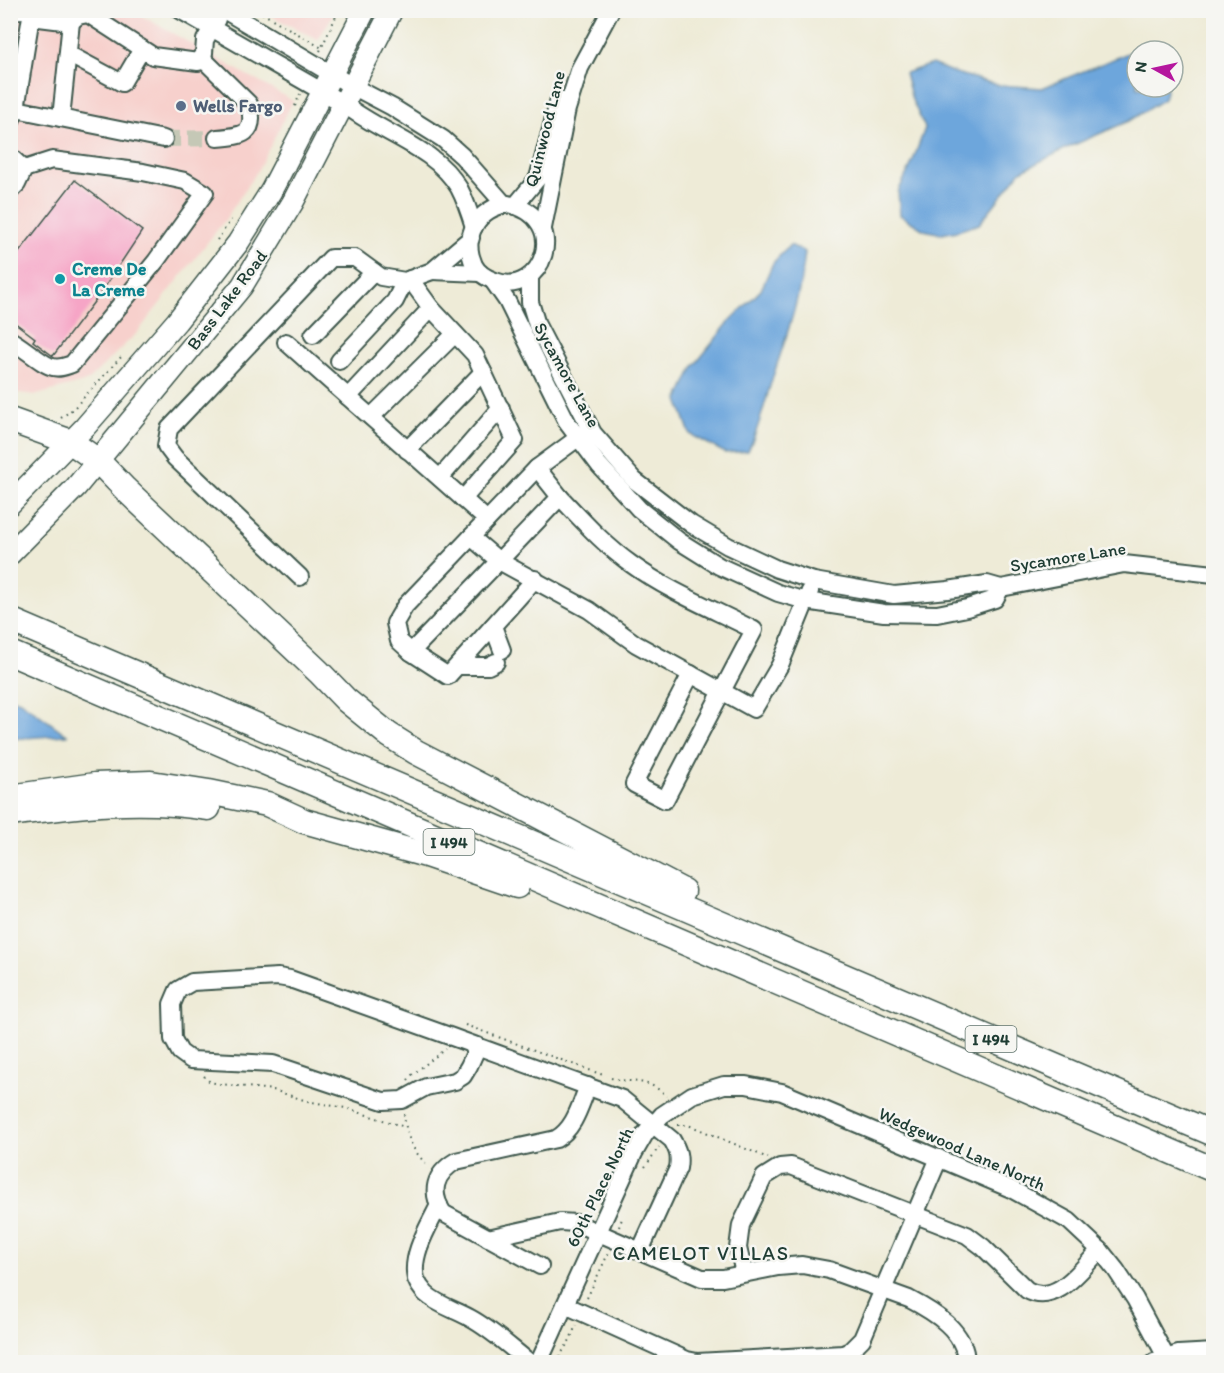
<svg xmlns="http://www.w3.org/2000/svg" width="1224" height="1373" viewBox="0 0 1224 1373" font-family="Itim,sans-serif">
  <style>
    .built { fill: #f7d0cc }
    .water { fill: #6da6dc; stroke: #467288; stroke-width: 1.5 }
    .building { fill: #f6a5c6 }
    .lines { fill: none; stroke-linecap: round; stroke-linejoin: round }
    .minor-tunnel { stroke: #c5c8b6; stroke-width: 16; stroke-dasharray: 16 8; stroke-linecap: butt }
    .minor-casing { stroke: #3e574c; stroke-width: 20 }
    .major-casing { stroke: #3e574c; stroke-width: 24 }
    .highway-casing { stroke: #3e574c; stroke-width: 27 }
    .path { stroke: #3e574c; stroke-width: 2; stroke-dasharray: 1.5 4.5; stroke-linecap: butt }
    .minor { stroke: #fff; stroke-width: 16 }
    .major { stroke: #fff; stroke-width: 21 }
    .highway { stroke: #fff; stroke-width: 24 }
    .service-dot { fill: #5c6f8a; stroke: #f6f6f2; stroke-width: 2 }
    .culture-dot { fill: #0f9aa8; stroke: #f6f6f2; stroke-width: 2 }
    .labels { text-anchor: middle; stroke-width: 5; stroke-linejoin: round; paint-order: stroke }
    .shield { fill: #f6f6f2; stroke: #60746d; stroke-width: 1.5 }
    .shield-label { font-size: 16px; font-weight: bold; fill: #1f3d34 }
    .service-label { font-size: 18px; font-weight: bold; fill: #4e5e75; stroke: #f6f6f2; text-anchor: start }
    .street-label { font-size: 18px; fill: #1f3d34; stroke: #f6f6f2 }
    .culture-label { font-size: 18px; font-weight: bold; fill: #0d838f; stroke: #f6f6f2; text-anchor: start }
    .neighbourhood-label { font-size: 20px; letter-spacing: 1.5px; fill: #1f3d34; stroke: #f6f6f2 }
  </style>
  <rect width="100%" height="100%" fill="#f6f6f2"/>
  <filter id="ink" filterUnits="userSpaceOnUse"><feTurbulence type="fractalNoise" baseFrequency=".0167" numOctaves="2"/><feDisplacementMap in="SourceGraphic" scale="12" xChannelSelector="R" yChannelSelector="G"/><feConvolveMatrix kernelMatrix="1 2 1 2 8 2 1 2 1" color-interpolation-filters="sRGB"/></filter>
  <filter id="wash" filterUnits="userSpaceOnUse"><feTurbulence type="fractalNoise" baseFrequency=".008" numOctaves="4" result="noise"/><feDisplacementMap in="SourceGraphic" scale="24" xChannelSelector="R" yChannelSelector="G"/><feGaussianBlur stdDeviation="1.35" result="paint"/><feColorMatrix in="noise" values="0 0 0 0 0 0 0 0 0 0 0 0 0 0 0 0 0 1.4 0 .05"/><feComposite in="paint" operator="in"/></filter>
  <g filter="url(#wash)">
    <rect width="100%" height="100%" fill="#eeebd7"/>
    <g class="built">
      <polygon points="11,11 133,11 293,101 258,170 225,220 137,333 87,381 37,395 11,392"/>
      <polygon points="262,11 335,11 318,40"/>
    </g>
    <g class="water">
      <polygon points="1133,51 1137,52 1137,87 1167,87 1164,99 1129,121 1069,147 1021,171 979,224 957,231 942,234 924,230 900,215 898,192 912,163 925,128 912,100 905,73 932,64 952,72 998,85 1042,88"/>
      <path d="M 790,245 L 805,252 C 800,302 785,339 770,386 C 763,410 759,428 748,451 L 725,453 L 690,434 L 678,400 L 694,366 L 729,322 L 761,290 L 773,263 Z"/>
      <polygon points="11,698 20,701 67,735 11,739"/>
    </g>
    <g id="blocks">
      <polygon class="building" points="75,180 142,231 100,294 53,356 33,341 35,338 10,319 10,264"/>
    </g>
  </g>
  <g filter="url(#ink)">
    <use href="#blocks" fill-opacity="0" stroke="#3e574c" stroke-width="1.5"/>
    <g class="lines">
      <polyline class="minor-tunnel" points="164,139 217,138"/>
      <g class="minor-casing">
        <g id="minor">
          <path d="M 180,10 L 344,104 C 381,134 434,146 459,188 C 466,201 470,214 474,227"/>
          <polyline points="224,10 352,86 392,107 443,139 462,156 505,205"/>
          <polyline points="10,11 22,10"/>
          <polyline points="31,17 71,22 78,16 88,14 153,56 198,62 204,53 205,40 217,19"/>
          <polyline points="68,54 122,83 142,49"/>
          <path d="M 201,57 L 249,104 C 257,135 242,136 217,138"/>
          <polyline points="16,109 164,139"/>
          <polyline points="61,118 71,22"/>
          <polyline points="10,123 16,109 32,10"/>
          <polyline points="10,156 24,169"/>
          <path d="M 10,191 L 17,184 L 24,169 L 52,160 L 143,172 L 185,181 L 205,193 L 156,261 L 72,364 C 66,366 60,369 53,367 C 44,366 22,346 10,340"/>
          <path d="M 508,204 C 573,218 542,299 495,281 C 486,278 478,273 474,265 C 461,236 478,208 508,204 Z"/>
          <polyline points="515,206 538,178 559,99"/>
          <polyline points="543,228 567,109 580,68 611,10"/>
          <polyline points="432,271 480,273"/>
          <polyline points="530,276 530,302 537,325 593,433 634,480 691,524 728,546 777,569 814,581 894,595 948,590 987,584 1001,588 1124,564 1214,574"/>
          <polyline points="493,281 507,301 568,424 599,465 639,509 679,541 719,566 778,593 806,601 884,613 937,614 967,608 995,599 1001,588"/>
          <polyline points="431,308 475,355 515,440 463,499"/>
          <polyline points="313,335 374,272"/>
          <polyline points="286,342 487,520"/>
          <polyline points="339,361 395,301 405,281"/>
          <polyline points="348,397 431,308 410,279"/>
          <polyline points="371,417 455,334"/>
          <polyline points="586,432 537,468 560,497 499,561 589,610 636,644 754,709 780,665 810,591"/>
          <polyline points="407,450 483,372"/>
          <polyline points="440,478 501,408"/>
          <path d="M 560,497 C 582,520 604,545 631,564 C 668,591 713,609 754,630 L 665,800 L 634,784 L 691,674"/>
          <polyline points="471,537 499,561 411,652 448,676 535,579"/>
          <polyline points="300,577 175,458 166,446 169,429 331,258 355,258 381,277 405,281 432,271 471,238"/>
          <polyline points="493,626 502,650"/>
          <polyline points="411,652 399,641 395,623 405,606 537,468"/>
          <polyline points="458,666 488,666 496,662"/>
          <path d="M 478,1046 L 469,1066 L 463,1076 L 455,1081 L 426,1087 L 402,1100 L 383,1101 L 273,1064 L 191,1060 L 180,1052 L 173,1039 L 172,1004 L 178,990 L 192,982 L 278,977 L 290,979 L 452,1037 L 622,1099 L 672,1140 C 678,1150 680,1157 678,1168 L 640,1251"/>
          <path d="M 439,1205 C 429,1226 410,1255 416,1279 C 418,1284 422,1290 426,1294 C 438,1305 456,1310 470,1318 C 492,1330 510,1347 529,1362"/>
          <path d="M 488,1238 L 560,1222 L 576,1223 L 702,1278 L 723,1278 L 778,1267 L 802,1265 L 829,1270 L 909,1299 C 934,1312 966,1331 966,1362"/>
          <path d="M 540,1266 L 443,1213 C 430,1192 434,1174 456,1161 L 556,1139 C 575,1128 580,1105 588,1086"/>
          <path d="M 744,1273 L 738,1248 L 741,1225 L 764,1177 L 780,1167 L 791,1166 L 967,1235 L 983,1247 L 1027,1290 C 1056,1307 1081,1269 1100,1250"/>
          <polyline points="565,1305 687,1360 697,1362 843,1354 850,1351 862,1339 939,1158"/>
          <polyline points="539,1362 634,1153 645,1134 662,1115 692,1095 724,1085 746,1085 782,1092 1011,1189 1069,1221 1100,1250 1116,1270 1135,1299 1166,1357"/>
          <polyline points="1154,1362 1178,1354 1214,1352"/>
        </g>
      </g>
      <g class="major-casing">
        <g id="major">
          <polyline points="10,504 85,427 177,321 238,243 271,191 365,10"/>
          <polyline points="10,554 76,487 242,286 293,202 392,10"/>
        </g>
      </g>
      <g class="highway-casing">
        <g id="highway">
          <polyline points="10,420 71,442 98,461 125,489 319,672 346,700 389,735 416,752 683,891"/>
          <polyline points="10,620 1214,1134"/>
          <polyline points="10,653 1214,1170"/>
          <polyline points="10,797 95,785 151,783 209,792 267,804 304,821 426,855 517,886"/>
          <path d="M 10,814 C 77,805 141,797 208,808"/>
        </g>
      </g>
      <g class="path">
        <polyline points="257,10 322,48"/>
        <polyline points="320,51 339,10"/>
        <polyline points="295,106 300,94"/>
        <polyline points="217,240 231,220"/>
        <polyline points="61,418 74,408 122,356"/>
        <polyline points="465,1025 603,1075"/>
        <polyline points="204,1076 210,1082 220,1084 273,1090 307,1101 345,1108 405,1127"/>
        <path d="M 611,1078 C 634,1084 646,1077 667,1096"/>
        <polyline points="408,1080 412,1075 445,1049"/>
        <path d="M 404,1114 C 406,1135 412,1152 429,1166"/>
        <polyline points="678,1125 688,1125 696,1128 768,1158"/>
        <polyline points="645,1167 659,1147"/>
        <polyline points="619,1227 623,1216"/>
        <polyline points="587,1298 609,1252"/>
        <polyline points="556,1362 570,1340 576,1325"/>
      </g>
      <use href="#minor" class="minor"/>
      <use href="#major" class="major"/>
      <use href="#highway" class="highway"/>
    </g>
  </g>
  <circle class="service-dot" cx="181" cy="106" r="6"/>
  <circle class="culture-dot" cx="60" cy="279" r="6"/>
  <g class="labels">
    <g class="shield">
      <rect x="423.5" y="829" width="51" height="26" rx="4.5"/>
      <rect x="965.5" y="1026" width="51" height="26" rx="4.5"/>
    </g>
    <g class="shield-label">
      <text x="449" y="848">I 494</text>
      <text x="991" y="1045">I 494</text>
    </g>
    <g class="service-label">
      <text x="193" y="112">Wells Fargo</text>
    </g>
    <g class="street-label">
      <text transform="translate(545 129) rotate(-76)" y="6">Quinwood Lane</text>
      <text transform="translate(227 300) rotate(-53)" y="6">Bass Lake Road</text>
      <text transform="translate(567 375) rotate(61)" y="6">Sycamore Lane</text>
      <text transform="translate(1068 557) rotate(-9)" y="6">Sycamore Lane</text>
      <text transform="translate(962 1149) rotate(24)" y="6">Wedgewood Lane North</text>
      <text transform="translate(600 1187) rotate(-64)" y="6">60th Place North</text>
    </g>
    <g class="culture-label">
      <text x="72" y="275">Creme De<tspan x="72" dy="21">La Creme</tspan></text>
    </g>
    <g class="neighbourhood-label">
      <text x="701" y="1260">CAMELOT VILLAS</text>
    </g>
  </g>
  <rect width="1224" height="1373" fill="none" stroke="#f6f6f2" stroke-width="36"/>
  <g transform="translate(1155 69) rotate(278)"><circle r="28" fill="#f6f6f2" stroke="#a0aca6" stroke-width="1.5"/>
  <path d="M0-4.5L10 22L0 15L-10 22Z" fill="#b5179e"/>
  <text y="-9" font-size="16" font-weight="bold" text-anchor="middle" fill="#1f3d34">N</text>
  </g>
</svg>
